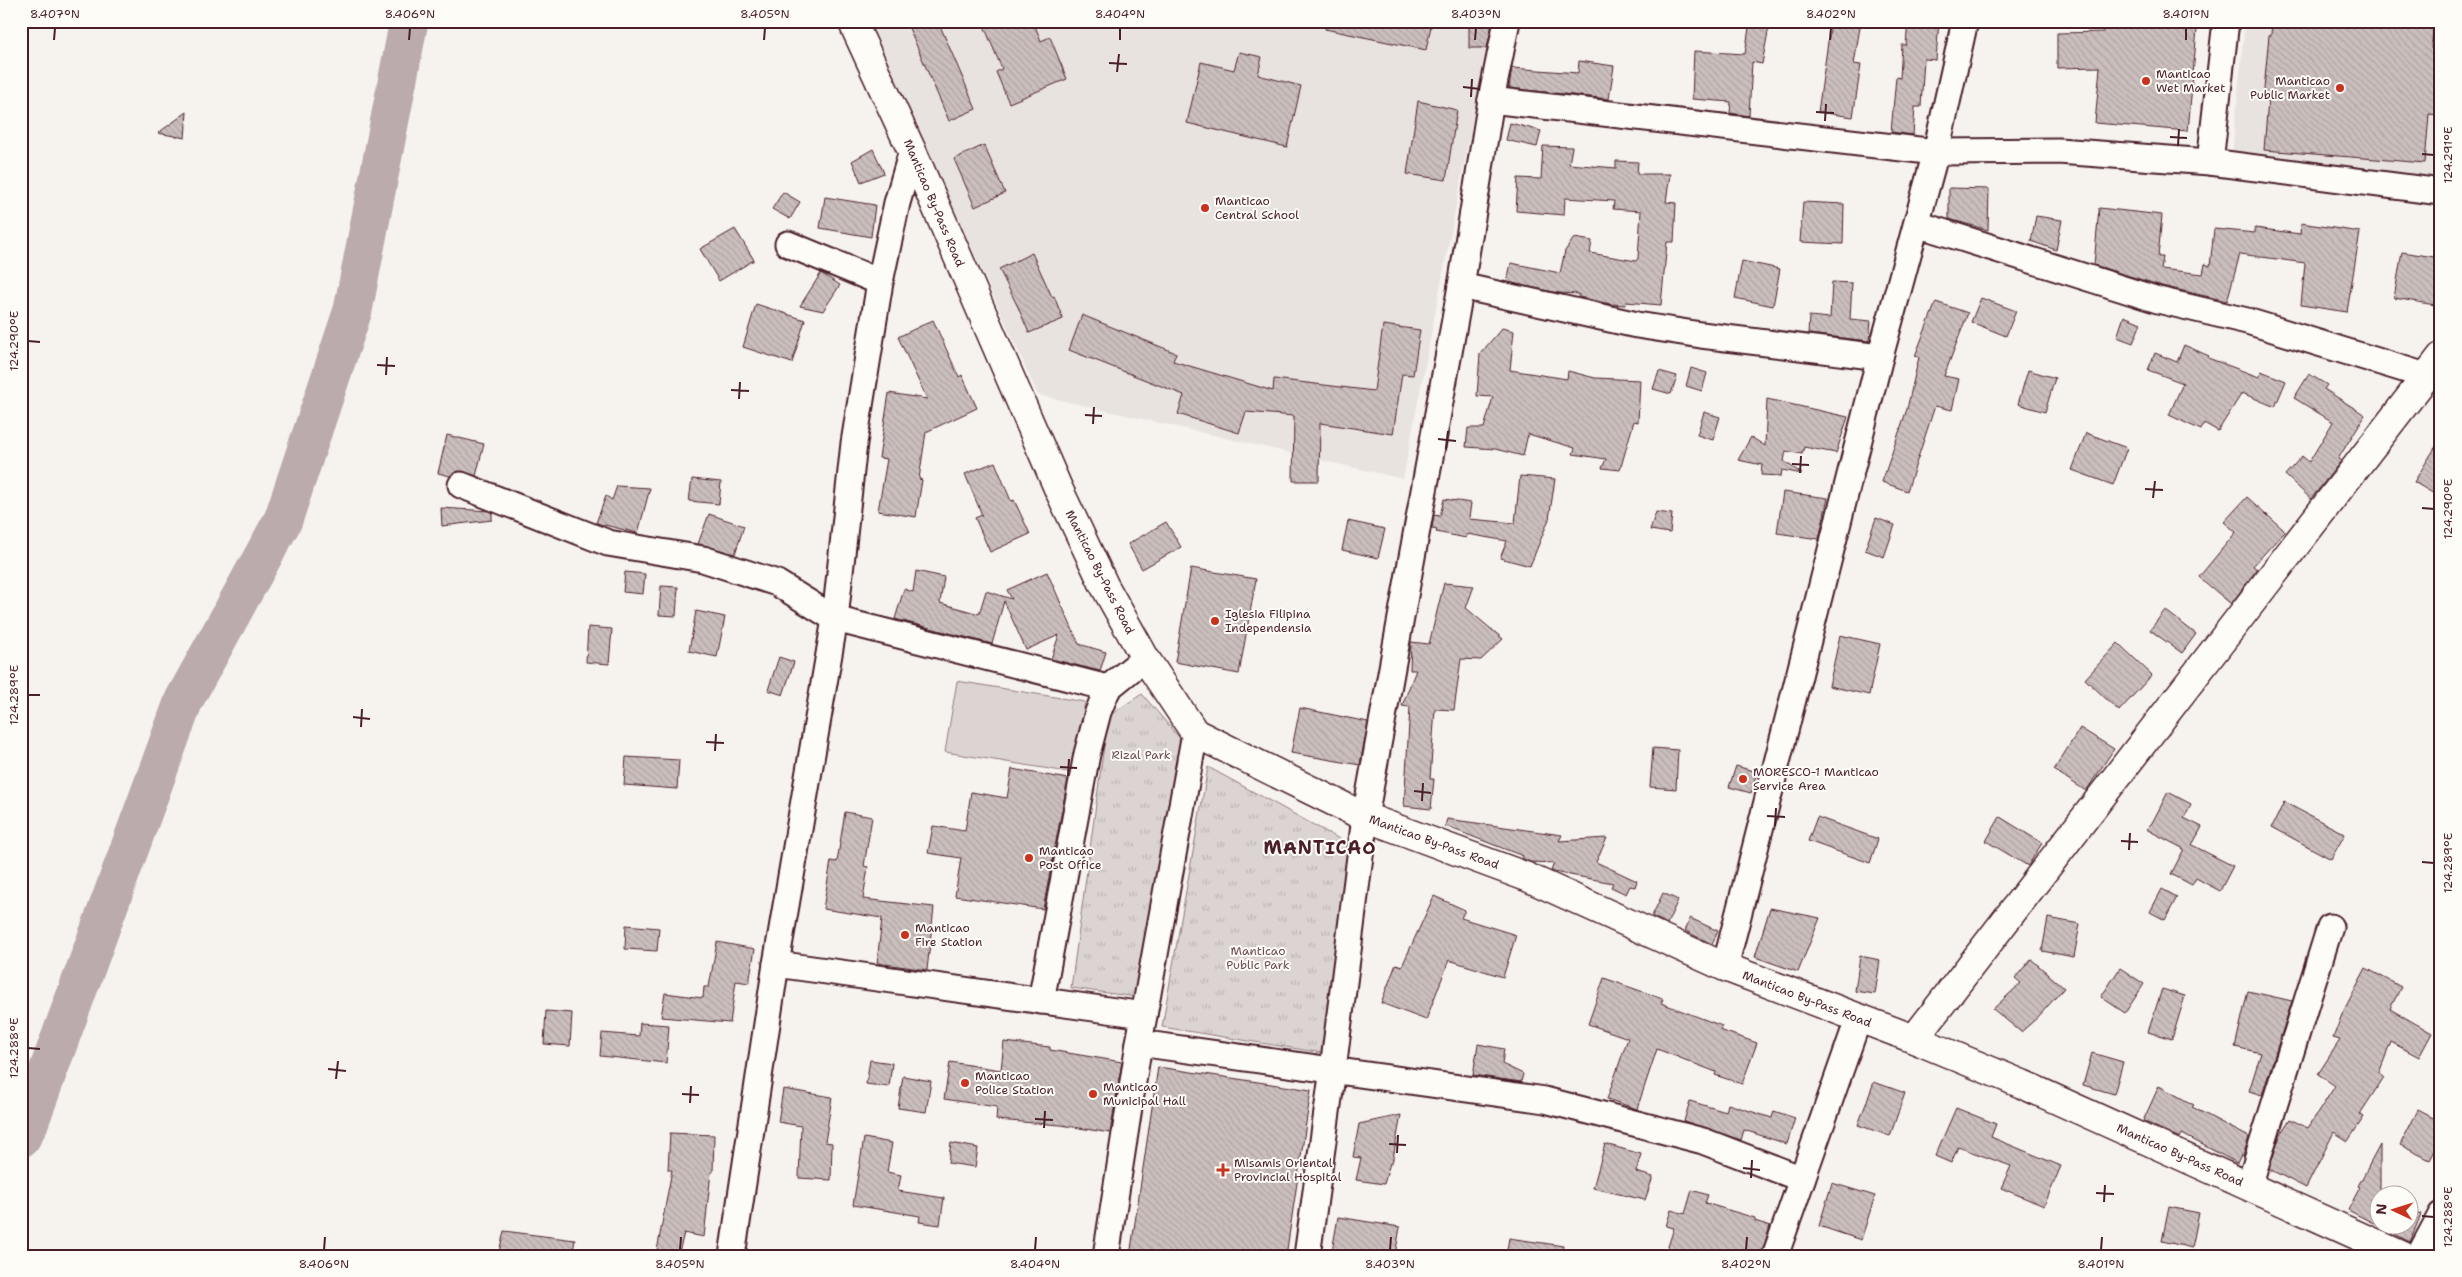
<svg xmlns="http://www.w3.org/2000/svg" width="2462" height="1277" viewBox="0 0 2462 1277" font-family="'Shantell Sans',sans-serif">
  <style>
    .built { fill: #e9e3e0 }
    .grass { fill: #dcd4d2; stroke: #937a7e }
    .park { fill: url(#park-tufts); stroke: #937a7e }
    .lines { fill: none; stroke-linecap: round; stroke-linejoin: round }
    .river { stroke: #bbabac; stroke-width: 39 }
    .building { fill: url(#building-back-hatch); stroke: #4a1f2b }
    .street-casing { stroke: #4a1f2b; stroke-width: 29 }
    .secondary-casing { stroke: #4a1f2b; stroke-width: 31 }
    .street { stroke: #fdfcf7; stroke-width: 25 }
    .secondary { stroke: #fdfcf7; stroke-width: 28 }
    .ticks { fill: none; stroke: #4a1f2b; stroke-width: 2 }
    .poi-dot { fill: #c8321e; stroke: #fdfcf7; stroke-width: 2 }
    .labels { text-anchor: middle; stroke-width: 4; stroke-linejoin: round; paint-order: stroke }
    .poi-label { font-size: 12px; fill: #4a1f2b; stroke: #fdfcf7; text-anchor: start }
    .street-label { font-size: 12px; fill: #4a1f2b; stroke: #fdfcf7 }
    .park-label { font-size: 12px; fill: #6e4c55; stroke: #fdfcf7 }
    .district-label { font-size: 18px; font-weight: bold; letter-spacing: 1px; fill: #4a1f2b; stroke: #fdfcf7 }
    .neatline { fill: none; stroke: #4a1f2b; stroke-width: 2 }
    .ticks-label { font-size: 12px; text-anchor: middle; fill: #4a1f2b }
  </style>
  <defs>
    <pattern id="park-tufts" width="24" height="20" patternUnits="userSpaceOnUse" patternTransform="scale(1.25)"><rect width="24" height="20" fill="#dcd4d2"/><path d="M3 7l-1-3M5 7V3M7 7l1-3M15 17l-1-3M17 17v-4M19 17l1-3" fill="none" stroke="#beb6b4"/></pattern>
    <pattern id="building-back-hatch" width="6" height="6" patternUnits="userSpaceOnUse" patternTransform="scale(1.25)"><rect width="6" height="6" fill="#cbbfbe"/><path d="M-1 5l2 2M0 0l6 6M5-1l2 2" fill="none" stroke="#b0a4a3"/></pattern>
  </defs>
  <rect width="100%" height="100%" fill="#f6f3ef"/>
  <filter id="ink" filterUnits="userSpaceOnUse"><feTurbulence type="fractalNoise" baseFrequency=".02" numOctaves="2"/><feDisplacementMap in="SourceGraphic" scale="10" xChannelSelector="R" yChannelSelector="G"/><feConvolveMatrix kernelMatrix="1 2 1 2 8 2 1 2 1" color-interpolation-filters="sRGB"/></filter>
  <g filter="url(#ink)">
    <g class="built">
      <polygon points="869,21 1492,21 1403,479 1038,395"/>
      <polygon points="2245,21 2441,21 2441,183 2232,155"/>
    </g>
    <polygon class="grass" points="957,681 1085,702 1074,773 945,752"/>
    <g class="park">
      <polygon points="1142,694 1183,742 1136,997 1071,988 1108,716"/>
      <polygon points="1208,767 1354,847 1329,1054 1162,1027"/>
    </g>
    <g class="lines">
      <polyline class="river" points="21,1138 29,1123 184,700 283,520 353,310 409,21"/>
    </g>
    <g class="building">
      <polygon points="906,21 938,21 976,109 949,121"/>
      <polygon points="982,21 1033,21 1041,41 1050,37 1067,79 1009,103 996,72 1002,69"/>
      <polygon points="1325,21 1432,21 1426,50 1325,29"/>
      <polygon points="1750,21 1770,21 1762,64 1752,62 1749,116 1730,113 1731,102 1692,99 1694,51 1745,54"/>
      <polygon points="1831,21 1861,21 1854,64 1861,65 1853,117 1818,112"/>
      <polygon points="1908,21 1939,21 1936,60 1924,59 1921,107 1915,107 1913,135 1891,132 1896,77 1900,78 1902,45 1906,45"/>
      <polygon points="2104,21 2197,29 2188,131 2095,123 2100,67 2057,68 2057,33 2103,32"/>
      <polygon points="2272,21 2434,21 2431,49 2441,50 2441,92 2439,115 2429,114 2425,163 2264,150 2268,100 2263,100 2269,35 2271,35"/>
      <polygon points="1469,24 1492,24 1487,48 1469,48"/>
      <polygon points="1239,52 1262,57 1258,75 1301,86 1287,147 1187,123 1201,62 1234,70"/>
      <polygon points="1579,61 1614,66 1609,99 1509,88 1512,68 1578,73"/>
      <polygon points="1418,101 1457,110 1446,180 1407,174"/>
      <polygon points="187,112 185,138 158,133"/>
      <polygon points="1510,123 1541,131 1537,147 1506,140"/>
      <polygon points="984,145 1005,193 975,207 954,159"/>
      <polygon points="1543,146 1572,147 1569,164 1616,168 1616,161 1638,162 1637,174 1670,174 1666,202 1676,203 1674,242 1667,242 1661,305 1626,302 1625,305 1610,304 1579,297 1579,294 1558,293 1507,282 1511,263 1560,273 1565,251 1574,238 1592,241 1590,253 1636,261 1638,258 1641,211 1613,209 1614,201 1565,198 1564,215 1516,211 1518,178 1541,179"/>
      <polygon points="873,149 884,173 861,182 852,161"/>
      <polygon points="1949,188 1989,189 1988,230 1949,219"/>
      <polygon points="783,192 800,202 790,219 772,209"/>
      <polygon points="825,197 875,205 871,237 820,228"/>
      <polygon points="1803,202 1844,204 1843,244 1800,242"/>
      <polygon points="2099,208 2162,215 2158,257 2163,257 2161,269 2203,274 2205,264 2210,266 2214,229 2255,233 2255,228 2300,234 2301,223 2360,232 2347,312 2301,305 2305,263 2240,254 2227,301 2162,286 2094,265"/>
      <polygon points="2036,216 2062,220 2056,250 2031,241"/>
      <polygon points="735,229 754,260 719,281 700,249"/>
      <polygon points="2402,252 2441,258 2435,305 2394,298"/>
      <polygon points="1032,253 1052,297 1054,296 1063,319 1029,333 1018,307 999,269"/>
      <polygon points="1742,261 1780,269 1773,306 1735,298"/>
      <polygon points="821,273 840,285 823,311 800,306"/>
      <polygon points="1832,282 1852,283 1850,319 1871,321 1869,341 1808,334 1809,316 1830,318"/>
      <polygon points="1981,298 2016,311 2006,336 1971,322"/>
      <polygon points="1936,302 1968,313 1944,376 1959,379 1952,410 1935,406 1907,491 1882,482 1907,409 1919,357 1915,356"/>
      <polygon points="756,304 805,320 792,363 743,347"/>
      <polygon points="1082,315 1176,353 1173,361 1273,391 1274,379 1374,391 1383,325 1420,330 1413,375 1402,374 1393,434 1320,423 1319,481 1293,481 1294,416 1246,412 1239,433 1178,414 1184,395 1069,350"/>
      <polygon points="2124,316 2141,323 2133,343 2117,337"/>
      <polygon points="933,320 959,377 962,375 977,408 926,432 919,479 922,480 916,517 878,511 887,459 879,458 889,393 927,399 898,337"/>
      <polygon points="1502,328 1514,331 1510,370 1567,379 1568,371 1595,378 1640,380 1638,422 1634,421 1620,470 1602,468 1606,459 1573,454 1575,448 1528,434 1523,456 1495,449 1466,447 1468,428 1484,428 1493,397 1477,396 1480,354"/>
      <polygon points="2184,345 2209,356 2208,358 2259,377 2261,371 2286,381 2275,407 2242,393 2218,431 2204,423 2201,430 2169,415 2183,383 2148,370 2155,353 2177,362"/>
      <polygon points="1691,368 1707,373 1702,391 1686,386"/>
      <polygon points="2028,370 2055,378 2045,412 2018,404"/>
      <polygon points="1659,371 1677,376 1671,394 1653,389"/>
      <polygon points="2309,374 2327,385 2324,389 2365,415 2338,459 2341,461 2311,499 2285,475 2302,456 2309,462 2333,422 2294,398"/>
      <polygon points="1767,399 1848,417 1836,453 1804,447 1802,454 1786,451 1784,461 1802,474 1782,470 1781,476 1761,475 1762,465 1738,460 1751,437 1765,446"/>
      <polygon points="1704,412 1720,417 1713,440 1697,435"/>
      <polygon points="2086,433 2127,448 2113,485 2072,470"/>
      <polygon points="447,435 484,444 476,476 459,471 450,476 438,473"/>
      <polygon points="2441,438 2441,498 2414,482"/>
      <polygon points="995,462 1011,501 1014,500 1030,534 990,552 975,518 982,515 965,474"/>
      <polygon points="1520,476 1555,479 1549,519 1530,566 1500,558 1507,541 1467,534 1466,538 1436,532 1437,529 1432,528 1434,515 1440,516 1444,499 1471,503 1469,519 1515,523"/>
      <polygon points="692,479 721,482 719,504 689,501"/>
      <polygon points="617,486 650,488 638,533 596,523 606,496 612,500"/>
      <polygon points="1783,492 1828,498 1819,539 1777,533"/>
      <polygon points="2247,497 2285,531 2253,566 2257,569 2231,604 2199,577 2236,532 2224,522"/>
      <polygon points="441,508 489,511 492,513 492,520 442,526"/>
      <polygon points="1656,512 1672,514 1670,533 1650,530"/>
      <polygon points="709,514 744,526 735,554 698,544"/>
      <polygon points="1876,518 1895,525 1884,557 1865,550"/>
      <polygon points="1348,521 1385,529 1378,558 1342,550"/>
      <polygon points="1166,522 1181,547 1142,569 1128,544"/>
      <polygon points="1191,568 1256,579 1239,674 1175,662"/>
      <polygon points="916,571 944,577 940,603 979,614 986,591 1012,599 1007,590 1047,572 1079,644 1106,652 1100,671 1051,659 1059,635 1026,650 1004,601 992,644 895,619 904,589 913,592"/>
      <polygon points="625,572 645,574 643,594 623,592"/>
      <polygon points="1444,583 1474,586 1466,608 1503,639 1481,660 1461,659 1454,710 1435,709 1430,779 1434,779 1431,809 1404,806 1410,707 1402,706 1416,670 1410,670 1411,642 1429,644"/>
      <polygon points="661,586 678,587 676,616 659,615"/>
      <polygon points="2165,610 2196,634 2182,653 2150,630"/>
      <polygon points="696,611 725,617 717,657 689,651"/>
      <polygon points="588,627 612,629 609,664 586,662"/>
      <polygon points="1840,635 1880,644 1869,695 1829,686"/>
      <polygon points="2118,643 2152,675 2119,711 2085,679"/>
      <polygon points="779,657 794,662 783,695 768,690"/>
      <polygon points="1300,708 1368,722 1360,765 1291,753"/>
      <polygon points="2080,728 2114,749 2086,791 2054,770"/>
      <polygon points="1653,748 1678,750 1676,789 1650,787"/>
      <polygon points="626,757 679,760 677,789 624,785"/>
      <polygon points="1736,766 1757,772 1751,793 1729,787"/>
      <polygon points="1012,769 1068,779 1043,909 955,896 961,858 928,853 933,826 965,831 971,792 1007,798"/>
      <polygon points="2168,792 2191,804 2184,818 2202,827 2192,845 2233,866 2220,891 2196,878 2192,885 2171,874 2184,849 2146,829 2152,823"/>
      <polygon points="2284,802 2345,834 2331,859 2272,827"/>
      <polygon points="845,812 872,817 864,866 868,867 863,899 934,907 927,970 877,963 882,918 823,909 831,861 837,862"/>
      <polygon points="1817,817 1878,839 1870,863 1808,841"/>
      <polygon points="2000,817 2042,843 2028,866 1986,841"/>
      <polygon points="1447,819 1562,835 1559,841 1607,838 1596,862 1637,881 1635,887 1630,886 1626,894 1611,887 1613,883 1554,872 1551,871 1554,863 1530,862 1522,858 1523,856 1445,826"/>
      <polygon points="2162,889 2177,897 2165,920 2150,912"/>
      <polygon points="1663,893 1678,900 1667,924 1652,916"/>
      <polygon points="1434,896 1465,910 1461,918 1516,935 1503,977 1449,960 1426,1020 1381,1003 1396,964 1402,966"/>
      <polygon points="1770,908 1820,918 1798,972 1755,957"/>
      <polygon points="1690,918 1718,931 1712,944 1685,931"/>
      <polygon points="2048,918 2080,924 2074,957 2042,951"/>
      <polygon points="626,925 659,928 657,951 625,949"/>
      <polygon points="717,942 755,949 749,983 736,981 730,1023 661,1017 665,993 703,998 704,987 709,987"/>
      <polygon points="1860,956 1880,960 1875,994 1855,991"/>
      <polygon points="2031,959 2064,988 2038,1017 2021,1032 1993,1009 2021,983 2015,978"/>
      <polygon points="2120,968 2144,984 2125,1013 2101,997"/>
      <polygon points="2366,968 2401,987 2390,1009 2432,1033 2419,1057 2391,1042 2379,1073 2384,1077 2360,1114 2364,1117 2348,1141 2334,1132 2306,1188 2269,1169 2281,1133 2290,1119 2308,1128 2335,1086 2318,1074 2340,1040 2333,1038 2343,1012"/>
      <polygon points="1604,978 1663,999 1661,1003 1722,1026 1720,1030 1757,1043 1742,1084 1715,1075 1716,1072 1657,1049 1637,1109 1607,1099 1628,1038 1588,1024"/>
      <polygon points="2162,989 2185,996 2172,1039 2148,1032"/>
      <polygon points="2248,991 2292,1001 2262,1095 2249,1091 2261,1053 2235,1047"/>
      <polygon points="546,1011 572,1013 570,1046 544,1044"/>
      <polygon points="640,1023 669,1025 666,1063 600,1056 602,1033 639,1036"/>
      <polygon points="1004,1042 1050,1047 1050,1050 1122,1062 1110,1133 1061,1125 996,1120 997,1107 944,1099 950,1062 1001,1070"/>
      <polygon points="1478,1044 1504,1049 1502,1064 1523,1074 1521,1082 1473,1075"/>
      <polygon points="2092,1053 2123,1062 2114,1094 2083,1085"/>
      <polygon points="870,1060 892,1063 889,1087 866,1084"/>
      <polygon points="1158,1067 1311,1090 1286,1256 1242,1251 1241,1256 1130,1256"/>
      <polygon points="903,1076 931,1081 926,1112 898,1108"/>
      <polygon points="1874,1082 1905,1093 1890,1136 1858,1125"/>
      <polygon points="2159,1086 2194,1105 2192,1107 2249,1137 2243,1156 2241,1155 2237,1163 2182,1134 2180,1138 2143,1121"/>
      <polygon points="783,1089 832,1097 825,1142 832,1143 831,1180 799,1178 801,1126 778,1122"/>
      <polygon points="1690,1101 1726,1112 1728,1104 1772,1118 1774,1111 1795,1118 1787,1144 1744,1130 1741,1140 1684,1121"/>
      <polygon points="1956,1108 1996,1124 1991,1137 2061,1166 2044,1206 2001,1188 2011,1166 1958,1147 1951,1163 1935,1156"/>
      <polygon points="2418,1110 2441,1122 2441,1139 2430,1160 2400,1145"/>
      <polygon points="1401,1115 1392,1164 1390,1163 1384,1184 1356,1180 1361,1158 1353,1157 1359,1124"/>
      <polygon points="670,1133 714,1135 713,1172 711,1172 704,1237 684,1233 678,1256 656,1256 672,1170 668,1170"/>
      <polygon points="864,1138 892,1143 887,1172 901,1175 898,1191 944,1198 940,1225 919,1222 920,1216 853,1205"/>
      <polygon points="951,1143 978,1148 975,1167 948,1163"/>
      <polygon points="1605,1144 1641,1154 1636,1172 1653,1177 1645,1200 1593,1188"/>
      <polygon points="2380,1145 2380,1224 2410,1224 2410,1210 2421,1214 2410,1242 2348,1210 2360,1187 2358,1186"/>
      <polygon points="1832,1183 1875,1196 1861,1240 1819,1226"/>
      <polygon points="1692,1190 1708,1195 1705,1203 1755,1218 1755,1221 1770,1226 1761,1256 1665,1256 1674,1228 1666,1226 1671,1210 1685,1214"/>
      <polygon points="2169,1207 2199,1213 2192,1248 2162,1241"/>
      <polygon points="1338,1217 1400,1227 1395,1256 1364,1256 1332,1251"/>
      <polygon points="504,1231 575,1240 572,1256 498,1256"/>
      <polygon points="1509,1238 1563,1246 1562,1256 1506,1256"/>
    </g>
    <g class="lines">
      <g class="street-casing">
        <g id="street">
          <polyline points="1491,100 1936,152 2058,151 2210,162 2441,192"/>
          <polyline points="2210,162 2226,21"/>
          <polyline points="1917,224 2158,300 2247,321 2426,376"/>
          <polyline points="788,244 880,282"/>
          <polyline points="1461,286 1637,325 1701,335 1880,357"/>
          <polyline points="461,485 608,543 703,559 777,583 835,619 1108,688 1145,658"/>
          <polyline points="776,964 1144,1015"/>
          <polyline points="1725,967 1880,357 1936,152 1965,21"/>
          <polyline points="1041,1001 1087,754 1098,712 1108,688"/>
          <polyline points="1139,1043 1545,1100 1703,1141 1802,1179"/>
          <polyline points="2249,1186 2330,927"/>
          <polyline points="732,1256 776,964 835,619 854,443 880,282 897,203 912,151"/>
          <polyline points="1106,1256 1139,1043 1195,733"/>
          <polyline points="1307,1256 1333,1069 1365,817 1461,286 1491,100 1507,21"/>
          <polyline points="1775,1256 1858,1020"/>
          <polyline points="2419,1256 2441,1215"/>
        </g>
      </g>
      <g class="secondary-casing">
        <g id="secondary">
          <polyline points="852,21 912,151 1058,488 1104,585 1145,658 1195,733 1365,817 1527,877 1725,967 1914,1039 2022,1084 2403,1256"/>
          <polyline points="1914,1039 2441,357"/>
        </g>
      </g>
      <use href="#street" class="street"/>
      <use href="#secondary" class="secondary"/>
    </g>
  </g>
  <path class="ticks" d="M 54,40 L 55,28M 409,40 L 410,28M 764,40 L 765,28M 1120,40 L 1120,28M 1475,40 L 1476,28M 1830,40 L 1831,28M 2186,40 L 2186,28M 1109,63 L 1127,64M 1117,72 L 1119,54M 1463,87 L 1480,89M 1471,97 L 1472,79M 1816,112 L 1834,113M 1825,121 L 1826,104M 2170,137 L 2187,138M 2178,146 L 2179,129M 2422,154 L 2434,155M 28,341 L 40,342M 377,365 L 395,366M 386,375 L 387,357M 731,390 L 749,391M 739,399 L 740,382M 1085,415 L 1102,416M 1093,424 L 1094,407M 1438,439 L 1456,441M 1446,449 L 1448,431M 1792,464 L 1809,465M 1800,473 L 1801,456M 2145,489 L 2163,490M 2153,498 L 2155,481M 2422,508 L 2434,509M 28,695 L 40,695M 353,717 L 370,719M 361,727 L 362,709M 706,742 L 724,743M 715,751 L 716,734M 1060,767 L 1077,768M 1068,776 L 1069,759M 1414,791 L 1431,793M 1422,801 L 1423,783M 1767,816 L 1785,817M 1775,826 L 1776,808M 2121,841 L 2138,842M 2129,850 L 2130,833M 2422,862 L 2434,863M 28,1048 L 40,1049M 328,1069 L 346,1071M 336,1079 L 338,1061M 682,1094 L 699,1095M 690,1103 L 691,1086M 1035,1119 L 1053,1120M 1044,1128 L 1045,1111M 1389,1144 L 1406,1145M 1397,1153 L 1398,1135M 1743,1168 L 1760,1170M 1751,1178 L 1752,1160M 2096,1193 L 2114,1194M 2104,1202 L 2105,1185M 2422,1216 L 2434,1217M 324,1250 L 325,1237M 680,1250 L 681,1237M 1035,1250 L 1036,1237M 1390,1250 L 1391,1237M 1746,1250 L 1747,1237M 2101,1250 L 2102,1237"/>
  <g class="poi-dot">
    <circle cx="2146" cy="81" r="5"/>
    <circle cx="2340" cy="88" r="5"/>
    <circle cx="1205" cy="208" r="5"/>
    <circle cx="1215" cy="621" r="5"/>
    <circle cx="1743" cy="779" r="5"/>
    <circle cx="1029" cy="858" r="5"/>
    <circle cx="905" cy="935" r="5"/>
    <circle cx="965" cy="1083" r="5"/>
    <circle cx="1093" cy="1094" r="5"/>
    <path d="M1220.5 1162.5h5v5h5v5h-5v5h-5v-5h-5v-5h5z"/>
  </g>
  <g class="labels">
    <g class="poi-label">
      <text x="2156" y="78">Manticao<tspan x="2156" dy="14">Wet Market</tspan></text>
      <text x="2330" y="85" text-anchor="end">Manticao<tspan x="2330" dy="14">Public Market</tspan></text>
      <text x="1215" y="205">Manticao<tspan x="1215" dy="14">Central School</tspan></text>
      <text x="1225" y="618">Iglesia Filipina<tspan x="1225" dy="14">Independensia</tspan></text>
      <text x="1753" y="776">MORESCO-1 Manticao<tspan x="1753" dy="14">Service Area</tspan></text>
      <text x="1039" y="855">Manticao<tspan x="1039" dy="14">Post Office</tspan></text>
      <text x="915" y="932">Manticao<tspan x="915" dy="14">Fire Station</tspan></text>
      <text x="975" y="1080">Manticao<tspan x="975" dy="14">Police Station</tspan></text>
      <text x="1103" y="1091">Manticao<tspan x="1103" dy="14">Municipal Hall</tspan></text>
      <text x="1234" y="1167">Misamis Oriental<tspan x="1234" dy="14">Provincial Hospital</tspan></text>
    </g>
    <g class="street-label">
      <text transform="translate(934 203) rotate(67)" y="4">Manticao By-Pass Road</text>
      <text transform="translate(1100 572) rotate(63)" y="4">Manticao By-Pass Road</text>
      <text transform="translate(1434 842) rotate(20)" y="4">Manticao By-Pass Road</text>
      <text transform="translate(1807 999) rotate(21)" y="4">Manticao By-Pass Road</text>
      <text transform="translate(2180 1155) rotate(24)" y="4">Manticao By-Pass Road</text>
    </g>
    <g class="park-label">
      <text x="1141" y="759">Rizal Park</text>
      <text x="1258" y="955">Manticao<tspan x="1258" dy="14">Public Park</tspan></text>
    </g>
    <g class="district-label">
      <text x="1320" y="854">MANTICAO</text>
    </g>
  </g>
  <rect width="2462" height="1277" fill="none" stroke="#fdfcf7" stroke-width="55"/>
  <g transform="translate(2394 1210) rotate(274)"><circle r="24" fill="#fdfcf7" stroke="#b5a4a5"/>
  <path d="M0-4L9 19L0 12L-9 19Z" fill="#c8321e"/>
  <text y="-8" font-size="14" font-weight="bold" text-anchor="middle" fill="#4a1f2b">N</text>
  </g>
  <rect x="28" y="28" width="2406" height="1222" class="neatline"/>
  <g class="ticks-label">
    <text x="55" y="18">8.407°N</text>
    <text x="410" y="18">8.406°N</text>
    <text x="765" y="18">8.405°N</text>
    <text x="1120" y="18">8.404°N</text>
    <text x="1476" y="18">8.403°N</text>
    <text x="1831" y="18">8.402°N</text>
    <text x="2186" y="18">8.401°N</text>
    <text transform="translate(2448 155) rotate(-90)" y="4">124.291°E</text>
    <text transform="translate(14 341) rotate(-90)" y="4">124.290°E</text>
    <text transform="translate(2448 509) rotate(-90)" y="4">124.290°E</text>
    <text transform="translate(14 695) rotate(-90)" y="4">124.289°E</text>
    <text transform="translate(2448 863) rotate(-90)" y="4">124.289°E</text>
    <text transform="translate(14 1048) rotate(-90)" y="4">124.288°E</text>
    <text transform="translate(2448 1217) rotate(-90)" y="4">124.288°E</text>
    <text x="324" y="1268">8.406°N</text>
    <text x="680" y="1268">8.405°N</text>
    <text x="1035" y="1268">8.404°N</text>
    <text x="1390" y="1268">8.403°N</text>
    <text x="1746" y="1268">8.402°N</text>
    <text x="2101" y="1268">8.401°N</text>
  </g>
</svg>
